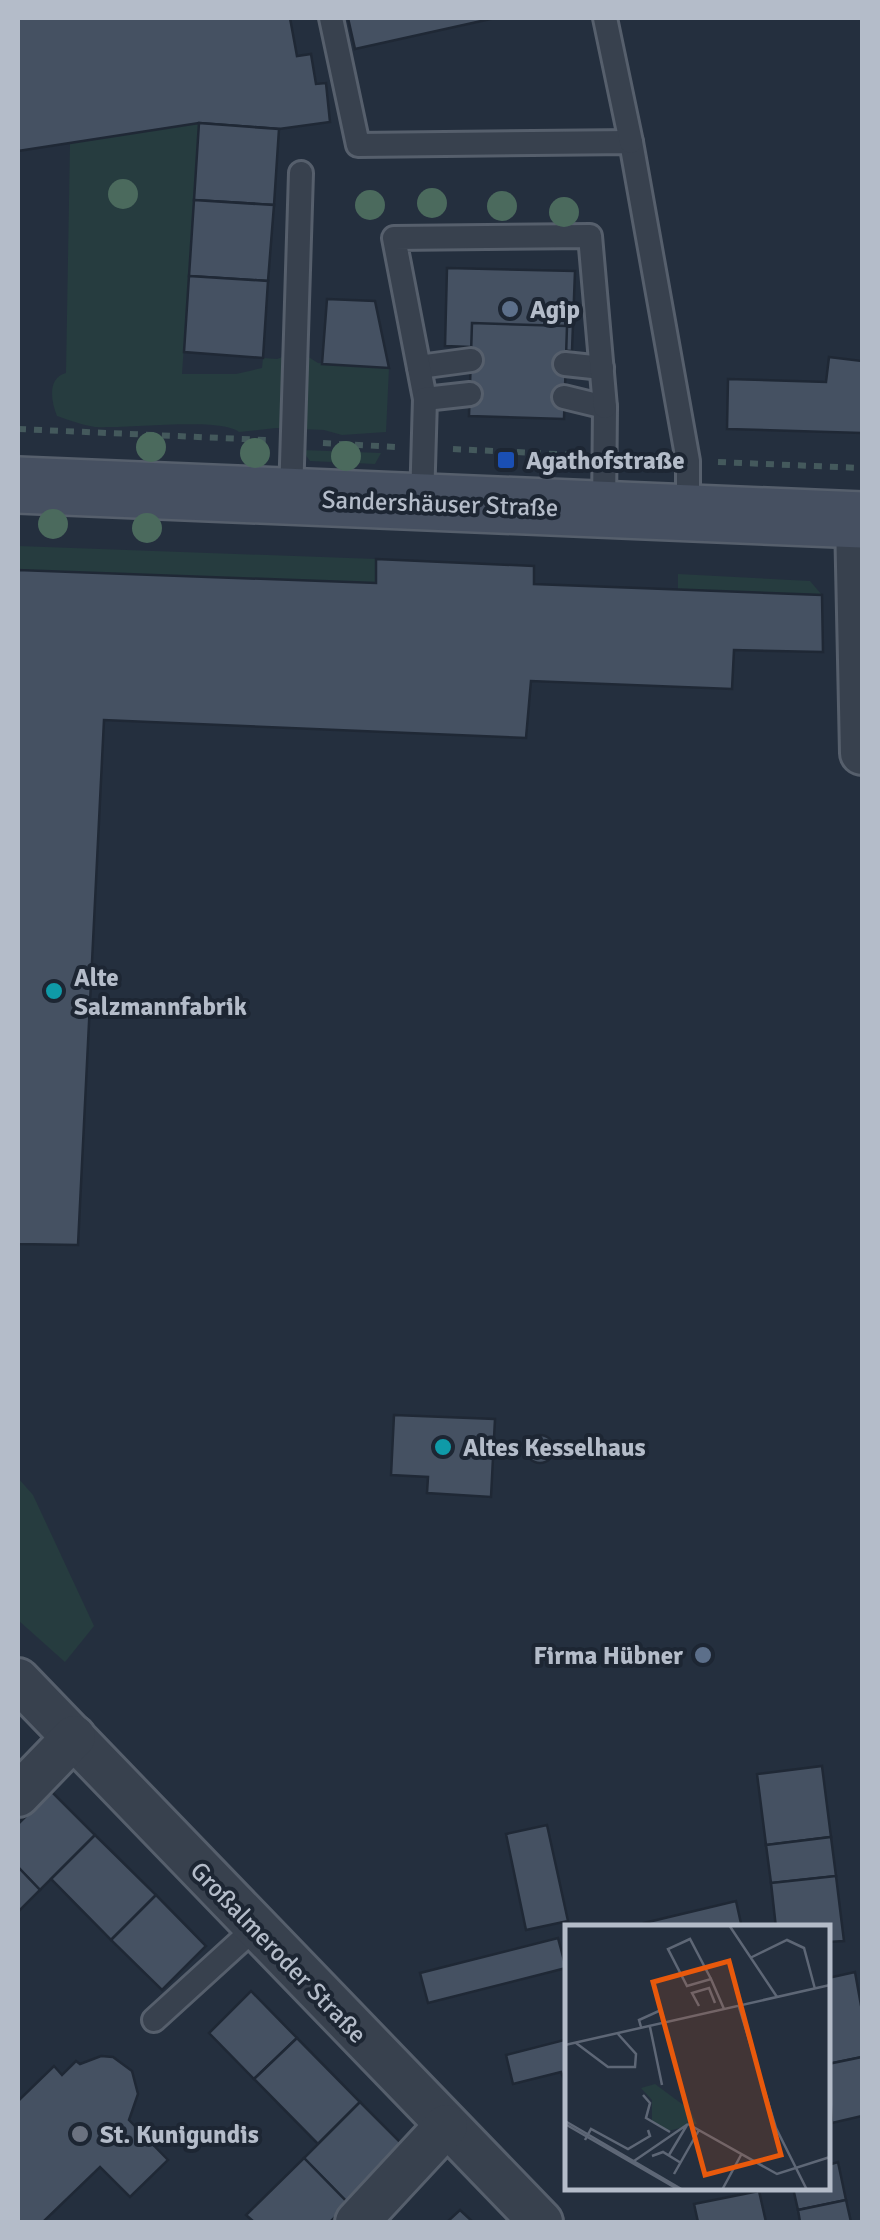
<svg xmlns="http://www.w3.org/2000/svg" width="880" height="2240" viewBox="0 0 880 2240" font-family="Signika,sans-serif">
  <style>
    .green { fill: #263c3f }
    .building { fill: #455162; stroke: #1f2835; stroke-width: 2.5 }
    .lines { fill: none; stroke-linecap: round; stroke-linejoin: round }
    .lane-casing { stroke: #565f6c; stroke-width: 28 }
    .street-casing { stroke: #565f6c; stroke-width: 48 }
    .secondary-casing { stroke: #565f6c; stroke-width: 60 }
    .path { stroke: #44595c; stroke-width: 6; stroke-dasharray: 8 8; stroke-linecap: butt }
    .lane { stroke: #38414e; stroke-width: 22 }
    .street { stroke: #38414e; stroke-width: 42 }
    .secondary { stroke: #465061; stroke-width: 55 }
    .tree { fill: #4b6a5d }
    .service-dot { fill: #5c6f8a; stroke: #1d2633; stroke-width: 4 }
    .transit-dot { fill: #1a4fb4; stroke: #1d2633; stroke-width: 4 }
    .culture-dot { fill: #0f9aa8; stroke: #1d2633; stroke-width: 4 }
    .worship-dot { fill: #6b7280; stroke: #1d2633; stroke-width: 4 }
    .labels { text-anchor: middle; stroke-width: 8; stroke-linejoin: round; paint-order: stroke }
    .poi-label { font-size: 25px; font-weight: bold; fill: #b4bcc9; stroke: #1d2633; text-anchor: start }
    .street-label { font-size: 25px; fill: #b4bcc9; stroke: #1d2633 }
    .inset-road { fill: none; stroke: #5e6776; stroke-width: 2.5 }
    .view { fill: #e8590c; fill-opacity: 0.15; stroke: #e8590c; stroke-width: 5 }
    .inset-edge { fill: none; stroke: #b4bcc9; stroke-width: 5 }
  </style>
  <rect width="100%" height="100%" fill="#242f3e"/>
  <g class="green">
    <path d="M 199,123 L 182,374 L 236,374 L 262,368 L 263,358 L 277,359 L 299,351 L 318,363 L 389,368 L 386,432 L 342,435 L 324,430 L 276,428 L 239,432 C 219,417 127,429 95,427 C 82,425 69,420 57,416 C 51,401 47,378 66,373 L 70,143 Z"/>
    <polygon points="302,450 381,453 375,464 310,461"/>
    <polygon points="18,546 376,559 376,583 18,570"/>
    <polygon points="678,574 810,581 822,595 678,589"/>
    <polygon points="18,1478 33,1495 94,1626 65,1662 18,1620"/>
  </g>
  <g class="building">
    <polygon points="18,18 290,18 297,56 311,54 316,84 326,83 330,122 279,129 199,123 18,151"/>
    <polygon points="348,18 495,18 355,49"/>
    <polygon points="199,123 279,129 274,205 194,200"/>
    <polygon points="194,200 274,205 268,281 189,276"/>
    <polygon points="447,268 575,271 572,351 445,346"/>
    <polygon points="189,276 268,281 263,358 184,352"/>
    <polygon points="327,299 375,301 389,368 322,364"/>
    <polygon points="472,323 567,326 564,419 469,416"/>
    <polygon points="829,357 862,361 862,433 727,429 728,379 826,382"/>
    <polygon points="376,559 534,566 534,584 822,595 823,652 734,650 732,689 531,681 526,738 104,720 78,1245 18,1244 18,570 376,583"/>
    <polygon points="394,1415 495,1419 491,1497 427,1493 428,1477 391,1475"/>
    <circle cx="540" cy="1449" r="14"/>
    <polygon points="822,1766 831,1837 766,1845 757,1774"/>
    <polygon points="51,1791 95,1835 40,1890 18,1867 18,1824"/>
    <polygon points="547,1825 568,1921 526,1930 506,1834"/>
    <polygon points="95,1835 156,1895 111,1940 51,1879"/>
    <polygon points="831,1837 836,1876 771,1883 766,1845"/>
    <polygon points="18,1867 40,1890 18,1912"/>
    <polygon points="836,1876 844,1941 828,1942 828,1928 776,1928 771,1883"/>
    <polygon points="156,1895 206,1946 162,1990 111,1940"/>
    <polygon points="736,1901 742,1928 645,1928 644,1923"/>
    <polygon points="558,1938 566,1968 428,2003 420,1973"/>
    <polygon points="855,1972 862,2011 862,2057 828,2064 828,1978"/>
    <polygon points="251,1991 297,2038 254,2079 209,2033"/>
    <polygon points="297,2038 360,2102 318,2144 254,2079"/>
    <polygon points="568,2039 568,2090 561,2072 513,2084 506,2055"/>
    <polygon points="101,2056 113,2057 132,2071 138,2094 129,2120 168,2160 130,2197 100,2167 43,2222 18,2222 18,2101 54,2066 62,2075 76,2061 80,2064"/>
    <polygon points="862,2057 862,2116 832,2123 828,2064"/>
    <polygon points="360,2102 406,2148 349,2204 304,2158"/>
    <polygon points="304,2158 349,2204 330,2222 254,2222 246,2215"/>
    <polygon points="838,2162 846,2200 798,2210 793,2188 828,2188 828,2165"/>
    <polygon points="759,2191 766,2222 698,2222 694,2204"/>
    <polygon points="846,2200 851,2222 800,2222 798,2210"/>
    <polygon points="460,2210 473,2222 447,2222"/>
  </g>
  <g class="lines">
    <g class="lane-casing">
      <g id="lane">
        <polyline points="331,18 358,145 631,142 688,461 688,513"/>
        <polyline points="605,18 631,142"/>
        <polyline points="565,364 602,368"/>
        <polyline points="419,367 471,360"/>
        <polyline points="564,397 605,407 604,510"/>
        <polyline points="425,399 394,238 590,236 605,407"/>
        <polyline points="291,496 301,173"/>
        <polyline points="422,502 425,399 470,394"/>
        <polyline points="154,2020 255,1928"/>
      </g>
    </g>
    <g class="street-casing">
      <g id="street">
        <polyline points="857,519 862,753"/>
        <polyline points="18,1680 541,2222"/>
        <polyline points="18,1795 74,1737"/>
        <polyline points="357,2222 446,2126"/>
      </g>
    </g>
    <g class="secondary-casing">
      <polyline id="secondary" points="18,485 862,520"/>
    </g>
    <g class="path">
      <polyline points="18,429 266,440"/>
      <polyline points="323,443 396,447"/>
      <polyline points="453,449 576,455"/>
      <polyline points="633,458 661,459"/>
      <polyline points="718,462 862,468"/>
    </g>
    <use href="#lane" class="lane"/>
    <use href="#street" class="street"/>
    <use href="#secondary" class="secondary"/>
  </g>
  <g class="tree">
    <circle cx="123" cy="194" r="15"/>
    <circle cx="432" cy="203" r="15"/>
    <circle cx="370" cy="205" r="15"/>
    <circle cx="502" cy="206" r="15"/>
    <circle cx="564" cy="212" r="15"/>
    <circle cx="151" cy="447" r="15"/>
    <circle cx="255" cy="453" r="15"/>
    <circle cx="346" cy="456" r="15"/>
    <circle cx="53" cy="524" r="15"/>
    <circle cx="147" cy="528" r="15"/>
  </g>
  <g class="service-dot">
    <circle cx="510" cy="309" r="10"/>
    <circle cx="703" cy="1655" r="10"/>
  </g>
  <rect class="transit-dot" x="496" y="450" width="20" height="20" rx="5"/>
  <g class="culture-dot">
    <circle cx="54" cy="991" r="10"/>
    <circle cx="443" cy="1447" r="10"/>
  </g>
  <circle class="worship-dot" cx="80" cy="2134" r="10"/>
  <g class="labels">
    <g class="poi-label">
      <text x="530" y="318">Agip</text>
      <text x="526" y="469">Agathofstraße</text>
      <text x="74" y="986">Alte<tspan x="74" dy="29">Salzmannfabrik</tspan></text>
      <text x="463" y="1456">Altes Kesselhaus</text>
      <text x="683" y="1664" text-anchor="end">Firma Hübner</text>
      <text x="100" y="2143">St. Kunigundis</text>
    </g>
    <g class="street-label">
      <text transform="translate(440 503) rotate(2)" y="9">Sandershäuser Straße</text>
      <text transform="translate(279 1952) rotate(46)" y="9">Großalmeroder Straße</text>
    </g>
  </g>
  <g transform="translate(565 1925)">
    <rect width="265" height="265" fill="#242f3e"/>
    <path d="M 90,159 L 125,185 L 132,199 L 103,206 L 87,197 L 87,175 L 76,163 Z" fill="#263c3f"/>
    <path class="inset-road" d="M 164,0 L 212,72M 185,33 L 222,15 L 239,23 L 250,64M 146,54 L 125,14 L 103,24 L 122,61 L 146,54 L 159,84M 134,81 L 127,68 L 144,63 L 150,78M 174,82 L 211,203 L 242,265M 76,102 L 74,95 L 96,85 L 100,98M 85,102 L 97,160M 11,118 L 43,142 L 70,142 L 71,129 L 53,109M 0,120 L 265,60M 78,170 L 85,178 L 81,193 L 105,207M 0,196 L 118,265M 0,199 L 114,265M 123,199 L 212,249 L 265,232M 20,215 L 26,204 L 63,224 L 85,211 L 83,205M 104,230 L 122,200M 87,231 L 98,227 L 116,238M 69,236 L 123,199M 109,249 L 134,205M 157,265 L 176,230"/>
    <path class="view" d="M 164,36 L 216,230 L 140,250 L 88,57 Z"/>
    <rect width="265" height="265" class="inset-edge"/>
  </g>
  <rect width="880" height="2240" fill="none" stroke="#b4bcc9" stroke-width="40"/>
</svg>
